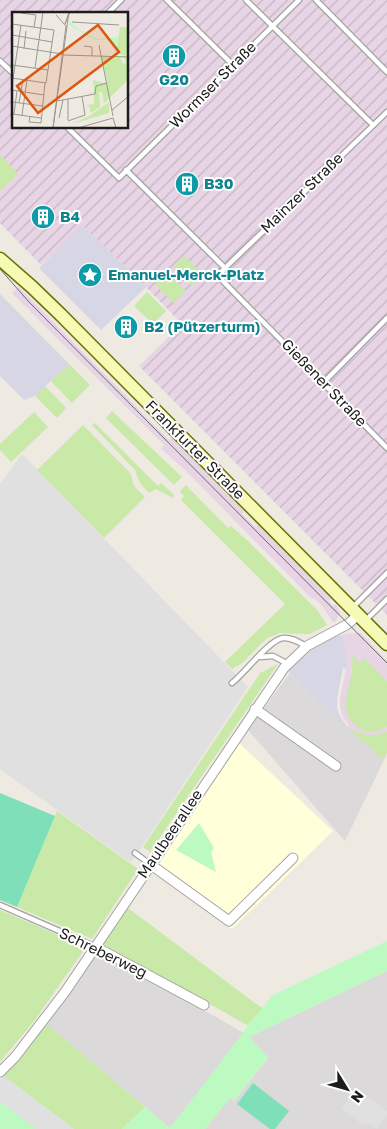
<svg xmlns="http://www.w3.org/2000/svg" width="387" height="1129" viewBox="0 0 387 1129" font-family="'Golos Text',sans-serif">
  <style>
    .residential { fill: #dbd9d9 }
    .industrial { fill: url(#industrial-furrows); fill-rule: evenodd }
    .education { fill: #ffffda }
    .railway { fill: #e7d4e4 }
    .grass { fill: #c8e9a7 }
    .park { fill: #bdfac2 }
    .pitch { fill: #7edfb9 }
    .parking { fill: #e0e0e0 }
    .plaza { fill: #d6d6e4 }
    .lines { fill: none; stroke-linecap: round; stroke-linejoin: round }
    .service-casing { stroke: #a3a3a3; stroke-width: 7 }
    .minor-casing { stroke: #a3a3a3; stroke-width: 11 }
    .secondary-casing { stroke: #677304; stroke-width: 15 }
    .service { stroke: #fff; stroke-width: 4.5 }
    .minor { stroke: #fff; stroke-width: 9 }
    .secondary { stroke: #f6fab4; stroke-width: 12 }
    .tram { stroke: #6a6a6a; stroke-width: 1 }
    .labels { text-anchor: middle; stroke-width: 4; stroke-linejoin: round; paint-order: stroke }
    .culture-label { font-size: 15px; font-weight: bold; fill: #0d838f; stroke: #fff; text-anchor: start }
    .street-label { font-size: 15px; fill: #1c1c1c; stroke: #fff }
    .inset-road { fill: none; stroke: #9a9893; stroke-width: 1 }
    .view { fill: #de560d; fill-opacity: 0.15; stroke: #de560d; stroke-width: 2.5 }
    .inset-edge { fill: none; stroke: #1c1c1c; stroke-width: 2.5 }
  </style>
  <defs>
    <pattern id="industrial-furrows" width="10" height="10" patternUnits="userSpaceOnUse" patternTransform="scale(1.25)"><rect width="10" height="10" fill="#e7d4e4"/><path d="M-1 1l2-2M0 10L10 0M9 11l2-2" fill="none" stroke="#c6b5c3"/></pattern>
  </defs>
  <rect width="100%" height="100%" fill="#eeeae2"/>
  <g class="residential">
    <polygon points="290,673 384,760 345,841 248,730"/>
    <polygon points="99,951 244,1033 170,1128 47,1024"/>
    <polygon points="387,971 387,1129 205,1129 230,1097 234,1101 268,1058 249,1037"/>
  </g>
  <path class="industrial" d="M 0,0 L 387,0 L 387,615 L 139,366 L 182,324 L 146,287 L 83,226 L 41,265 L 0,223 ZM 14,14 L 128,14 L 128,128 L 14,128 Z"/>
  <polygon class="education" points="239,743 333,831 232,929 153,873"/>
  <g class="railway">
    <polygon points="19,287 169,440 173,437 244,511 242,514 255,527 258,525 331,599 328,601 333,606 336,604 340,613 336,621 333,622 323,607 314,598 312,599 184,469 161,449 164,445 12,293"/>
    <polygon points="353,633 361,633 387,661 387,681 364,659 360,663 351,655 353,661 351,674 359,728 369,732 378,731 387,727 387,732 382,734 377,735 363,734 347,727 349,725 343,717 340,707 340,698 347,664 346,651 341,635"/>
  </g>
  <g class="grass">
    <polygon points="0,155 18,174 0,191"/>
    <polygon points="184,256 203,274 192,286 173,267"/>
    <polygon points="167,272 186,291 173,303 155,284"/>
    <polygon points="147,292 166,311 153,324 134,306"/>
    <polygon points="69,364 90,385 72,403 51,381"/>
    <polygon points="45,386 66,408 57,418 35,396"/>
    <polygon points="112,411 182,477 174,485 106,418"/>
    <polygon points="34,412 48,427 11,462 0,450 0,444"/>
    <path d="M 95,423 L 158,486 L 161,483 L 174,495 L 173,498 L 156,489 L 149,493 C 140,484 139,482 135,470 L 92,425 Z"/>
    <polygon points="83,425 131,474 134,486 145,497 104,538 37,470"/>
    <polygon points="186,485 228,528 231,526 250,543 317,610 327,625 310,634 280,633 267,638 242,663 232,669 225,662 285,604 181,500 184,496 180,491"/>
    <path d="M 351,653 L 360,663 L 364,658 L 387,681 L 387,727 C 377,732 367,735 358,727 C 331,707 359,679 351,653 Z"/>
    <polygon points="278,664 150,852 143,847 260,673"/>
    <path d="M 347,727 C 361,734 372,738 387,732 L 387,753 L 384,760 Z"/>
    <polygon points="57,811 138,869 92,939 17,907"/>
    <polygon points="128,908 263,1009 247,1025 103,944"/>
    <polygon points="0,910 86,947 34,1021 0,1062"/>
    <polygon points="47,1024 145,1107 122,1129 74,1129 4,1076 18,1061"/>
  </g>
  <g class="park">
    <polygon points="199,823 214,848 211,852 216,872 176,850"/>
    <path d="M 387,941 L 387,971 L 249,1037 L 268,1057 L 234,1101 L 230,1098 L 205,1129 L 122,1129 L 145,1107 L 170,1128 L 243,1033 C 250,1019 263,1010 271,996 Z"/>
    <polygon points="4,1076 74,1129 0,1129 0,1080"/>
  </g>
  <g class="pitch">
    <polygon points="0,793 55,816 17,907 0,900"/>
    <polygon points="253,1083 289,1111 275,1129 270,1129 237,1104"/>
  </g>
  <g class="parking">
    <polygon points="22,454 248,687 131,863 0,769 0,484"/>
    <polygon points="4,1076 74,1129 37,1129 0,1102 0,1080"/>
    <polygon points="356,1088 387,1111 387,1115 377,1129 366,1122 363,1125 341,1108"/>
  </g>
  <g class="plaza">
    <polygon points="82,225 146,287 101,330 39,268"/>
    <polygon points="0,294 69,364 35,396 24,400 0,376"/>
    <polygon points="341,635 346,651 347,665 346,669 343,668 337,698 337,709 341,718 347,727 288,671 316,646 328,639"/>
  </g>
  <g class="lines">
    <g class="service-casing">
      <g id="service">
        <polyline points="167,0 233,65"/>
        <polyline points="246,0 373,125"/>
        <polyline points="316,0 387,72"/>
        <polyline points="107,14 121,0"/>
        <polyline points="0,61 14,74"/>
        <polyline points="387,112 225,268 218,276 387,448"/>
        <polyline points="68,128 119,178 299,0"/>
        <polyline points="126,170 225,268"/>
        <polyline points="323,383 387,318"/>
        <polyline points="352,608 387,573"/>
        <polyline points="365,621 387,599"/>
        <polyline points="260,657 273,656 288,664"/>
        <path d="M 232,683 C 245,673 269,640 283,638 C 291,637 299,642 306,646"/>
        <polyline points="135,853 150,864"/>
        <polyline points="0,905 96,947"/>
      </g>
    </g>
    <g class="minor-casing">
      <g id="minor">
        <polyline points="255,709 336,766"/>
        <polyline points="150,864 229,921 293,858"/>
        <polyline points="96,947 204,1005"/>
        <polyline points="0,1072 15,1057 65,992 284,668 307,646 348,624 358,615"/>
      </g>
    </g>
    <g class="secondary-casing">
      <polyline id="secondary" points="0,259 32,287 61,315 387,644"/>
    </g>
    <use href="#service" class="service"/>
    <use href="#minor" class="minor"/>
    <use href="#secondary" class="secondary"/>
    <polyline class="tram" points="0,269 29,302 387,663"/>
  </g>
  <defs>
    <g id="building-disc" transform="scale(1.25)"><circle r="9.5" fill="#0f9aa8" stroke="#fff"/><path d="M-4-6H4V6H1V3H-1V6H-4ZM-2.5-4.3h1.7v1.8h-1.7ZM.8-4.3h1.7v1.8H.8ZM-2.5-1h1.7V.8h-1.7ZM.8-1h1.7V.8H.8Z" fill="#fff"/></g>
    <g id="sight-disc" transform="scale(1.25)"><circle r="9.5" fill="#0f9aa8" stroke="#fff"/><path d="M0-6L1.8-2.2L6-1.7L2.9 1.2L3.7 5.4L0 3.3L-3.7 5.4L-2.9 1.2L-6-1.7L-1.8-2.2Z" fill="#fff"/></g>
  </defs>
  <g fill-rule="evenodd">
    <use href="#building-disc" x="174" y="56"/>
    <use href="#building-disc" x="187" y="184"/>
    <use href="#building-disc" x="43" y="217"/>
    <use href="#sight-disc" x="90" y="275"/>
    <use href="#building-disc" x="126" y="327"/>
  </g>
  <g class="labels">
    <g class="culture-label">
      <text x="174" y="85" text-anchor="middle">G20</text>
      <text x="204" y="189">B30</text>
      <text x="60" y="222">B4</text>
      <text x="108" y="280">Emanuel-Merck-Platz</text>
      <text x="144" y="332">B2 (Pützerturm)</text>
    </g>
    <g class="street-label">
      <text transform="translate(213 85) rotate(-45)" y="5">Wormser Straße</text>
      <text transform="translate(302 193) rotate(-44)" y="5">Mainzer Straße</text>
      <text transform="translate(324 383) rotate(46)" y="5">Gießener Straße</text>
      <text transform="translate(195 450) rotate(45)" y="5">Frankfurter Straße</text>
      <text transform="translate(170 834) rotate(-56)" y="5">Maulbeerallee</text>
      <text transform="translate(103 953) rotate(26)" y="5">Schreberweg</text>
    </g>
  </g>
  <g transform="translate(12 12)">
    <rect width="116" height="116" fill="#eeeae2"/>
    <path d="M 108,15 L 116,15 L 116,44 L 110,43 L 105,36 ZM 89,44 L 108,45 L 111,52 L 114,51 L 112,45 L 116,46 L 116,68 L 92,91 L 90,80 L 87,80 L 88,95 L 79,101 L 77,94 L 73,93 L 82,92 L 82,81 L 72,82 L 82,80 L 81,68 L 96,72 ZM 97,90 L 97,101 L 60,112 L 79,103 Z" fill="#c8e9a7"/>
    <path d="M 58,9 L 64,16 L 86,27 L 106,25 L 105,36 L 110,43 L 103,43 L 103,32 L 97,28 L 83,28 L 57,13 Z" fill="#bdfac2"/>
    <path class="inset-road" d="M 57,0 L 53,12 L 58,0M 80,0 L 97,0M 9,1 L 24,3 L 22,15M 60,10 L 107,13M 0,12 L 42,18 L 34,71 L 0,66M 0,23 L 40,30M 87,33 L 101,104M 0,34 L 50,42M 72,34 L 80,35 L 80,44M 12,37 L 14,19M 51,43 L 117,45M 0,53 L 36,58M 23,56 L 31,0M 0,74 L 9,13M 0,78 L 32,83M 45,89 L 83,82 L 84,74 L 95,71M 0,90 L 31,94M 7,91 L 11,67M 100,98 L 117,84M 0,102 L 29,106M 2,102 L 5,79M 10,103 L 15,68M 18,105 L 17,110 L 29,111 L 33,71M 47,106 L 51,88M 56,108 L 56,87M 56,109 L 73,103 L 70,84M 41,116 L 54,14 L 44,3M 41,116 L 57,0M 66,116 L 101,106 L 104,116"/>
    <path class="view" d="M 86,13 L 107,40 L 26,101 L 5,74 Z"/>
    <rect width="116" height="116" class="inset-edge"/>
  </g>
  <g transform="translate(347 1089) rotate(127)" stroke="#ffffff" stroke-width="4" paint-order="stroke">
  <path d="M0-4L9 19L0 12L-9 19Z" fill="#1c1c1c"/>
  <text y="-8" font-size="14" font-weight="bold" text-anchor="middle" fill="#1c1c1c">N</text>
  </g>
</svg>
